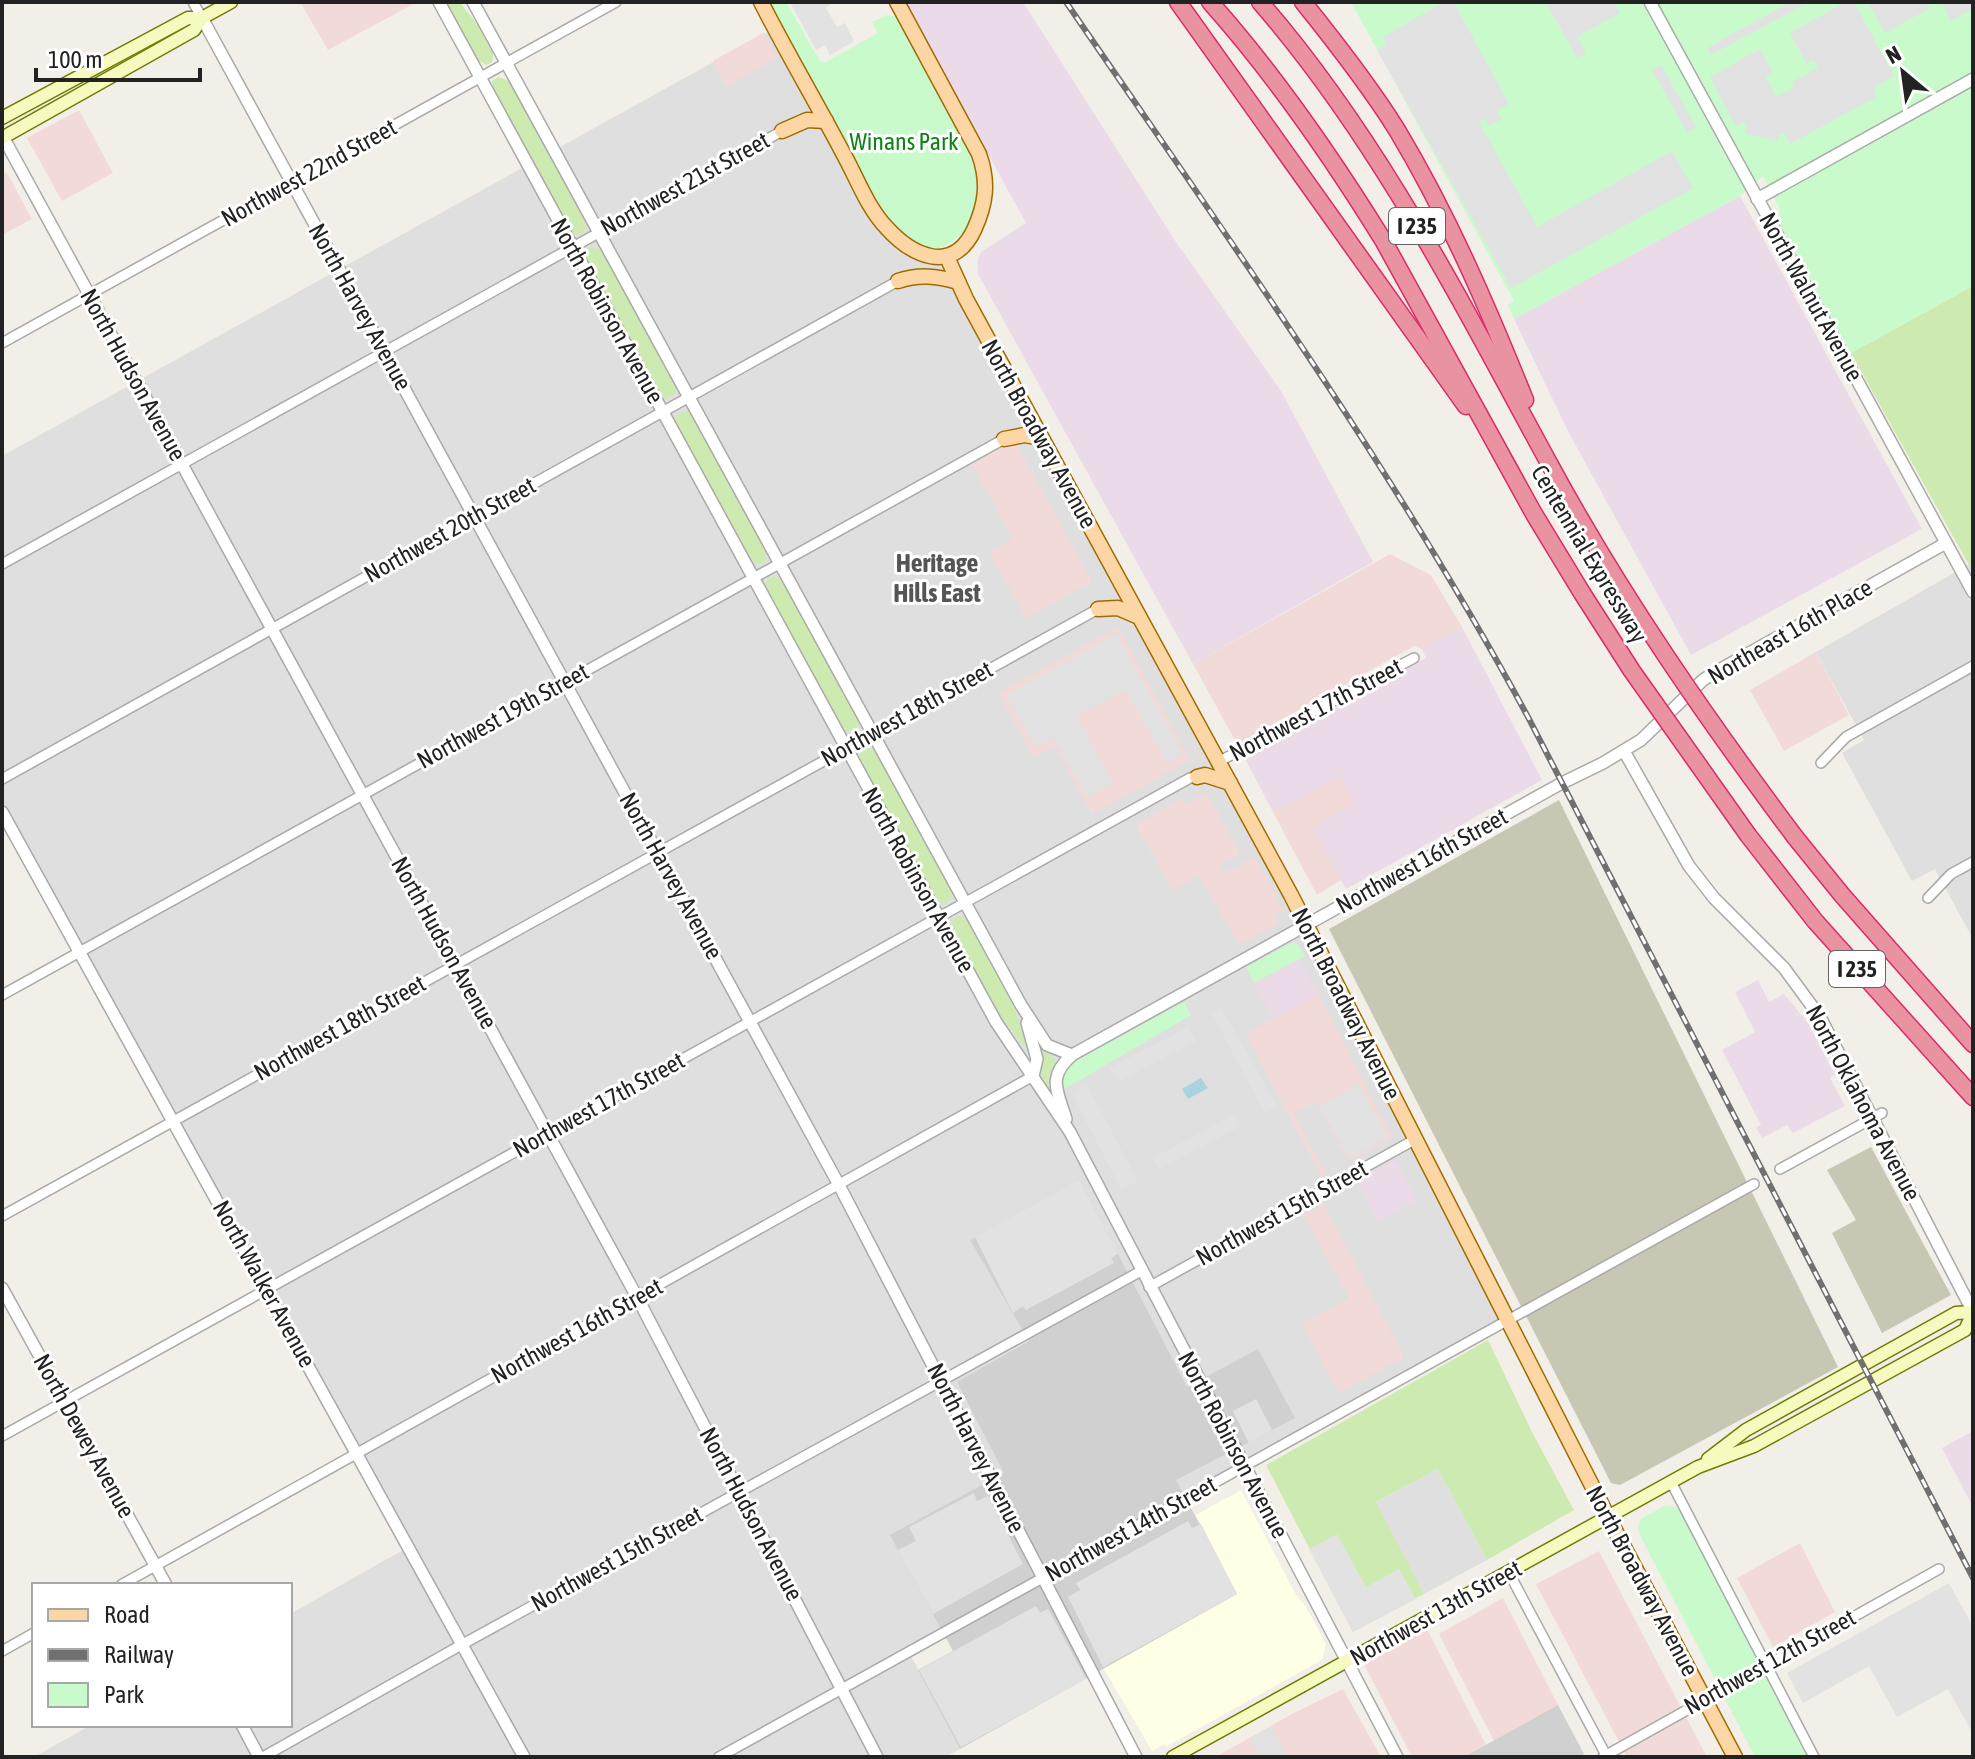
<svg xmlns="http://www.w3.org/2000/svg" width="1975" height="1759" viewBox="0 0 1975 1759" font-family="'Asap Condensed',sans-serif">
  <style>
    .residential { fill: #e0dfdf }
    .commercial { fill: #f2dad9 }
    .industrial { fill: #ebdbe8 }
    .education { fill: #ffffe5 }
    .religious { fill: #d0d0d0 }
    .construction { fill: #c7c7b4 }
    .grass { fill: #cdebb0 }
    .park { fill: #c8facc }
    .parking { fill: #e2e2e2 }
    .water { fill: #aad3df }
    .lines { fill: none; stroke-linecap: round; stroke-linejoin: round }
    .minor-casing { stroke: #a9a9a9; stroke-width: 12 }
    .tertiary-casing { stroke: #a9a9a9; stroke-width: 14 }
    .secondary-casing { stroke: #707d05; stroke-width: 15 }
    .primary-casing { stroke: #a06b00; stroke-width: 17 }
    .motorway-casing { stroke: #dc2a67; stroke-width: 19 }
    .minor { stroke: #fff; stroke-width: 9 }
    .tertiary { stroke: #fff; stroke-width: 11 }
    .secondary { stroke: #f7fabf; stroke-width: 12 }
    .primary { stroke: #fcd6a4; stroke-width: 14 }
    .motorway { stroke: #e892a2; stroke-width: 16 }
    .rail-casing { stroke: #707070; stroke-width: 6 }
    .rail { stroke: #fff; stroke-width: 3; stroke-dasharray: 9; stroke-linecap: butt }
    .motorway-bridge-casing { stroke: #dc2a67; stroke-width: 19; stroke-linecap: butt }
    .motorway-bridge { stroke: #e892a2; stroke-width: 16 }
    .labels { text-anchor: middle; stroke-width: 6; stroke-linejoin: round; paint-order: stroke }
    .shield { fill: #fff; stroke: #646464; stroke-width: 2 }
    .shield-label { font-size: 22px; font-weight: bold; fill: #222 }
    .park-label { font-size: 24px; fill: #0c8416; stroke: #fff }
    .street-label { font-size: 24px; fill: #222; stroke: #fff }
    .neighbourhood-label { font-size: 26px; font-weight: bold; fill: #555; stroke: #fff }
  </style>
  <rect width="100%" height="100%" fill="#f2efe9"/>
  <g class="residential">
    <polygon points="775,28 878,216 947,257 1507,1321 909,1652 960,1749 945,1757 34,1757 91,1725 290,1725 290,1614 410,1546 2,811 2,456"/>
    <polygon points="1973,562 1973,939 1935,869 1912,881 1842,753 1864,740 1816,652"/>
    <polygon points="1438,1469 1487,1560 1424,1594 1375,1503"/>
  </g>
  <g class="commercial">
    <polygon points="300,2 417,2 328,50"/>
    <polygon points="763,33 777,58 726,86 713,61"/>
    <polygon points="79,110 113,173 62,201 27,138"/>
    <polygon points="2,172 7,173 32,219 2,235"/>
    <polygon points="1014,440 1092,582 1026,618 989,552 1012,539 972,464"/>
    <polygon points="1390,554 1431,575 1462,627 1422,649 1414,646 1237,744 1193,664"/>
    <polygon points="1118,627 1190,760 1092,814 1055,745 1033,757 998,693"/>
    <polygon points="1816,652 1849,715 1784,751 1750,690"/>
    <polygon points="1340,775 1356,803 1312,828 1341,880 1317,895 1273,812"/>
    <polygon points="1206,792 1240,853 1220,864 1224,873 1255,857 1283,910 1274,914 1279,923 1239,945 1199,875 1172,890 1136,825 1181,799 1189,803"/>
    <polygon points="1318,994 1392,1137 1349,1161 1316,1102 1294,1113 1326,1175 1322,1177 1246,1034"/>
    <polygon points="1324,1204 1404,1357 1339,1393 1302,1324 1349,1298 1304,1215"/>
    <polygon points="1800,1543 1835,1612 1773,1647 1737,1578"/>
    <polygon points="1599,1551 1707,1757 1627,1757 1536,1584"/>
    <polygon points="1503,1598 1558,1705 1494,1741 1439,1634"/>
    <polygon points="1427,1629 1486,1745 1464,1757 1412,1757 1364,1664"/>
    <polygon points="1343,1689 1381,1757 1215,1757 1294,1713"/>
  </g>
  <g class="industrial">
    <polygon points="905,2 1023,2 1174,239 1281,391 1373,562 1193,664 978,274 978,259 981,252 1026,223"/>
    <polygon points="1740,196 1922,529 1691,655 1570,435 1514,319"/>
    <polygon points="1462,627 1542,780 1346,889 1312,828 1355,803 1340,776 1273,812 1244,757 1426,658 1422,649"/>
    <polygon points="1298,959 1318,994 1274,1019 1254,983"/>
    <polygon points="1758,980 1769,1002 1784,994 1808,1023 1835,1075 1830,1078 1845,1106 1793,1133 1787,1125 1762,1138 1756,1128 1761,1125 1722,1050 1755,1032 1735,992"/>
    <polygon points="1395,1160 1417,1200 1378,1221 1357,1182"/>
    <polygon points="1973,1431 1973,1507 1942,1448"/>
  </g>
  <polygon class="education" points="1241,1490 1296,1595 1306,1607 1326,1644 1322,1660 1167,1746 1164,1744 1152,1751 1103,1667 1237,1594 1196,1515"/>
  <g class="religious">
    <polygon points="1079,1179 1187,1387 1258,1349 1295,1418 1176,1480 1237,1594 960,1749 918,1670 953,1651 890,1535 1004,1473 957,1382 1029,1341 970,1240"/>
    <polygon points="1558,1705 1584,1754 1578,1757 1464,1757"/>
  </g>
  <g class="construction">
    <polygon points="1559,800 1838,1367 1620,1485 1611,1483 1329,929"/>
    <polygon points="1871,1147 1951,1295 1882,1333 1832,1233 1856,1220 1827,1170"/>
  </g>
  <g class="grass">
    <path d="M 445,2 L 460,2 C 470,19 500,41 492,62 L 486,65 L 477,60 Z"/>
    <polygon points="140,49 141,52 19,117 20,115"/>
    <polygon points="498,77 509,81 585,221 586,228 582,233 575,234 570,231 493,90 492,81"/>
    <polygon points="590,247 601,250 676,384 676,394 665,399 660,395 584,258 585,251"/>
    <polygon points="1973,286 1973,562 1969,565 1851,353"/>
    <polygon points="681,412 689,412 692,415 767,552 765,562 760,564 751,561 674,420"/>
    <polygon points="772,576 782,580 857,718 859,723 855,730 846,732 841,727 765,588 765,583"/>
    <polygon points="869,748 876,753 951,889 952,898 945,904 937,901 933,897 859,761 861,751"/>
    <polygon points="958,916 967,918 1013,1004 1029,1052 997,1012 950,927 951,921"/>
    <polygon points="1040,1048 1056,1059 1048,1080 1052,1096 1041,1074"/>
    <polygon points="1488,1340 1533,1434 1574,1510 1487,1560 1438,1469 1376,1502 1424,1594 1353,1632 1266,1465"/>
  </g>
  <g class="park">
    <path d="M 768,2 L 786,2 L 820,61 L 824,63 L 878,33 L 872,22 L 887,15 L 898,17 L 974,161 C 983,189 978,228 948,244 C 942,247 938,250 931,249 C 914,247 897,228 886,216 Z"/>
    <polygon points="1351,2 1973,2 1973,286 1851,353 1779,222 1780,209 1763,176 1740,196 1514,319 1508,305 1514,301"/>
    <polygon points="1293,942 1298,944 1305,956 1254,983 1246,967"/>
    <polygon points="1184,1002 1191,1015 1063,1090 1060,1084 1068,1065"/>
    <polygon points="1664,1506 1675,1507 1681,1513 1807,1757 1755,1757 1640,1535 1638,1528 1641,1519"/>
  </g>
  <g class="parking">
    <polygon points="795,2 833,2 826,8 837,27 845,23 854,41 830,55 825,45 816,50 791,4"/>
    <polygon points="1444,2 1454,3 1509,104 1497,111 1502,119 1489,126 1485,118 1479,122 1537,227 1672,151 1693,188 1511,288 1377,50 1387,44 1383,37"/>
    <polygon points="1546,2 1614,2 1620,13 1577,37 1586,53 1577,58"/>
    <polygon points="1791,2 1808,2 1711,55 1707,48"/>
    <polygon points="1846,2 1854,2 1894,76 1874,87 1876,97 1790,144 1784,133 1780,134 1778,141 1745,133 1746,125 1742,123 1736,126 1710,77 1760,49 1772,72 1766,78 1775,95 1779,96 1793,88 1792,82 1818,68 1814,60 1807,64 1790,33"/>
    <polygon points="1868,2 1927,2 1930,8 1885,33"/>
    <polygon points="1941,2 1973,2 1973,9 1951,21"/>
    <polygon points="1661,65 1696,127 1687,132 1652,70"/>
    <polygon points="1117,634 1183,754 1167,763 1125,690 1077,715 1113,783 1088,798 1053,737 1035,747 1006,695"/>
    <polygon points="1221,1007 1277,1106 1265,1113 1211,1012"/>
    <polygon points="1188,1027 1196,1041 1118,1082 1110,1068"/>
    <polygon points="1086,1083 1138,1181 1121,1189 1071,1092"/>
    <polygon points="1359,1084 1388,1137 1350,1158 1319,1106"/>
    <polygon points="1235,1114 1241,1126 1159,1169 1153,1158"/>
    <polygon points="1079,1179 1118,1254 1111,1258 1114,1263 1026,1310 1023,1306 1013,1313 975,1237"/>
    <polygon points="1256,1399 1272,1430 1249,1443 1233,1411"/>
    <polygon points="974,1493 977,1501 988,1496 1023,1564 933,1614 898,1550 916,1541 909,1527"/>
    <polygon points="1188,1521 1192,1528 1201,1524 1237,1594 1103,1667 1068,1597 1080,1590 1076,1583"/>
    <polygon points="1337,1534 1366,1587 1399,1569 1416,1599 1353,1632 1309,1549"/>
    <polygon points="1949,1583 1973,1627 1973,1734 1948,1689 1897,1717 1869,1666 1803,1703 1787,1673"/>
    <polygon points="1036,1606 1040,1613 1048,1609 1086,1679 961,1747 919,1670"/>
    <polygon points="1272,1726 1288,1757 1260,1757 1250,1738"/>
  </g>
  <polygon class="water" points="1201,1078 1208,1088 1188,1099 1182,1089"/>
  <g class="lines">
    <g class="minor-casing">
      <g id="minor">
        <polyline points="193,2 202,18"/>
        <polyline points="2,343 616,2"/>
        <polyline points="2,564 782,131"/>
        <polyline points="1218,762 1414,658"/>
        <polyline points="1821,763 1846,737 1973,666"/>
        <polyline points="2,779 898,281"/>
        <polyline points="1928,898 1951,874 1973,862"/>
        <polyline points="2,995 1004,439"/>
        <polyline points="1780,1169 1882,1113"/>
        <polyline points="2,1216 1098,609"/>
        <polyline points="1149,1287 1414,1140"/>
        <polyline points="2,1436 1190,778 1197,777"/>
        <polyline points="1671,1482 1814,1757"/>
        <polyline points="1509,1573 1607,1757"/>
        <polyline points="121,1585 1033,1076"/>
        <polyline points="2,1651 34,1633"/>
        <polyline points="263,1757 463,1644 1141,1271"/>
        <polyline points="719,1757 1754,1184"/>
        <polyline points="1603,1757 1939,1569"/>
      </g>
    </g>
    <g class="tertiary-casing">
      <g id="tertiary">
        <polyline points="439,2 996,1022 1070,1132 1397,1757"/>
        <polyline points="473,2 1021,1005 1047,1045 1072,1055"/>
        <polyline points="1650,2 1973,592"/>
        <polyline points="202,18 839,1185 1136,1757"/>
        <polyline points="2,135 637,1297 877,1757"/>
        <polyline points="1757,199 1973,79"/>
        <polyline points="1624,751 1689,866 1714,898 1784,968 1820,1017 1973,1312"/>
        <polyline points="2,812 524,1757"/>
        <polyline points="1027,1023 1037,1059 1033,1076"/>
        <path d="M 1066,1119 C 1057,1090 1047,1077 1072,1055 L 1562,783 L 1603,763 L 1641,740 L 1703,680 L 1719,670 L 1946,543"/>
        <polyline points="2,1288 166,1585"/>
        <polyline points="242,1725 259,1757"/>
      </g>
    </g>
    <g class="secondary-casing">
      <g id="secondary">
        <polyline points="2,118 188,18 202,18"/>
        <polyline points="2,138 194,30 202,18 231,2"/>
        <polyline points="1708,1459 1746,1430 1956,1313 1973,1312"/>
        <polyline points="1173,1757 1698,1467 1754,1446 1965,1330 1973,1313"/>
      </g>
    </g>
    <g class="primary-casing">
      <g id="primary">
        <path d="M 761,2 C 787,53 816,102 843,153 C 856,176 867,207 886,227 C 911,255 952,276 974,230 C 986,204 989,182 979,154 L 897,2"/>
        <polyline points="782,131 807,120 826,121"/>
        <polyline points="947,257 966,299 1291,895 1608,1517 1735,1757"/>
        <path d="M 898,281 C 919,274 937,276 958,282"/>
        <polyline points="1004,439 1025,435 1041,438"/>
        <polyline points="1098,609 1118,608 1139,617"/>
        <polyline points="1197,777 1205,775 1230,783"/>
      </g>
    </g>
    <g class="motorway-casing">
      <g id="motorway">
        <polyline points="1178,2 1466,406"/>
        <path d="M 1210,2 C 1276,76 1331,156 1383,240 L 1534,514 L 1582,593"/>
        <path d="M 1260,2 C 1380,140 1463,306 1550,465"/>
        <path d="M 1303,2 C 1336,43 1369,85 1397,130 C 1448,215 1488,308 1525,400"/>
        <polyline points="1748,835 1815,921 1973,1097"/>
        <polyline points="1795,837 1842,895 1973,1044"/>
      </g>
    </g>
    <use href="#minor" class="minor"/>
    <use href="#tertiary" class="tertiary"/>
    <use href="#secondary" class="secondary"/>
    <use href="#primary" class="primary"/>
    <use href="#motorway" class="motorway"/>
    <g class="rail-casing">
      <path id="rail" d="M 1066,2 C 1226,236 1393,467 1528,717 L 1973,1578"/>
    </g>
    <use href="#rail" class="rail"/>
    <g class="motorway-bridge-casing">
      <g id="motorway-bridge">
        <path d="M 1550,465 C 1621,596 1706,718 1795,837"/>
        <polyline points="1582,593 1632,671 1748,835"/>
      </g>
    </g>
    <use href="#motorway-bridge" class="motorway-bridge"/>
  </g>
  <g class="labels">
    <g class="shield">
      <rect x="1389" y="208" width="56" height="36" rx="6"/>
      <rect x="1829" y="951" width="56" height="36" rx="6"/>
    </g>
    <g class="shield-label">
      <text x="1417" y="234">I 235</text>
      <text x="1857" y="977">I 235</text>
    </g>
    <g class="park-label">
      <text x="904" y="150">Winans Park</text>
    </g>
    <g class="street-label">
      <text transform="translate(309 173) rotate(-29)" y="8">Northwest 22nd Street</text>
      <text transform="translate(685 184) rotate(-29)" y="8">Northwest 21st Street</text>
      <text transform="translate(1811 297) rotate(61)" y="8">North Walnut Avenue</text>
      <text transform="translate(360 307) rotate(61)" y="8">North Harvey Avenue</text>
      <text transform="translate(607 311) rotate(61)" y="8">North Robinson Avenue</text>
      <text transform="translate(133 375) rotate(61)" y="8">North Hudson Avenue</text>
      <text transform="translate(1039 434) rotate(61)" y="8">North Broadway Avenue</text>
      <text transform="translate(450 530) rotate(-29)" y="8">Northwest 20th Street</text>
      <text transform="translate(1589 554) rotate(59)" y="8">Centennial Expressway</text>
      <text transform="translate(1790 632) rotate(-30)" y="8">Northeast 16th Place</text>
      <text transform="translate(1316 710) rotate(-28)" y="8">Northwest 17th Street</text>
      <text transform="translate(907 714) rotate(-29)" y="8">Northwest 18th Street</text>
      <text transform="translate(503 716) rotate(-29)" y="8">Northwest 19th Street</text>
      <text transform="translate(1422 861) rotate(-29)" y="8">Northwest 16th Street</text>
      <text transform="translate(671 876) rotate(61)" y="8">North Harvey Avenue</text>
      <text transform="translate(918 880) rotate(61)" y="8">North Robinson Avenue</text>
      <text transform="translate(444 943) rotate(61)" y="8">North Hudson Avenue</text>
      <text transform="translate(1346 1004) rotate(63)" y="8">North Broadway Avenue</text>
      <text transform="translate(340 1028) rotate(-29)" y="8">Northwest 18th Street</text>
      <text transform="translate(1863 1103) rotate(62)" y="8">North Oklahoma Avenue</text>
      <text transform="translate(599 1105) rotate(-29)" y="8">Northwest 17th Street</text>
      <text transform="translate(1282 1213) rotate(-29)" y="8">Northwest 15th Street</text>
      <text transform="translate(264 1284) rotate(61)" y="8">North Walker Avenue</text>
      <text transform="translate(577 1331) rotate(-29)" y="8">Northwest 16th Street</text>
      <text transform="translate(84 1436) rotate(61)" y="8">North Dewey Avenue</text>
      <text transform="translate(1233 1445) rotate(62)" y="8">North Robinson Avenue</text>
      <text transform="translate(976 1448) rotate(63)" y="8">North Harvey Avenue</text>
      <text transform="translate(751 1514) rotate(62)" y="8">North Hudson Avenue</text>
      <text transform="translate(1131 1529) rotate(-29)" y="8">Northwest 14th Street</text>
      <text transform="translate(617 1559) rotate(-29)" y="8">Northwest 15th Street</text>
      <text transform="translate(1642 1581) rotate(62)" y="8">North Broadway Avenue</text>
      <text transform="translate(1436 1613) rotate(-29)" y="8">Northwest 13th Street</text>
      <text transform="translate(1770 1662) rotate(-29)" y="8">Northwest 12th Street</text>
    </g>
    <g class="neighbourhood-label">
      <text x="937" y="572">Heritage<tspan x="937" dy="30">Hills East</tspan></text>
    </g>
  </g>
  <rect width="1975" height="1759" fill="none" stroke="#222222" stroke-width="8"/>
  <rect x="32" y="1583" width="260" height="144" fill="#ffffff" stroke="#a7a7a7" stroke-width="2"/>
  <rect x="48" y="1609" width="40" height="12" fill="#fcd6a4" stroke="#a7a7a7" stroke-width="2"/>
  <text x="104" y="1623" font-size="24" fill="#222222">Road</text>
  <rect x="48" y="1649" width="40" height="12" fill="#707070" stroke="#a7a7a7" stroke-width="2"/>
  <text x="104" y="1663" font-size="24" fill="#222222">Railway</text>
  <rect x="48" y="1683" width="40" height="24" fill="#c8facc" stroke="#a7a7a7" stroke-width="2"/>
  <text x="104" y="1703" font-size="24" fill="#222222">Park</text>
  <g transform="translate(1903 72) rotate(331)" stroke="#ffffff" stroke-width="6" paint-order="stroke">
  <path d="M0-6L14 30L0 20L-14 30Z" fill="#222222"/>
  <text y="-12" font-size="22" font-weight="bold" text-anchor="middle" fill="#222222">N</text>
  </g>
  <path d="M36 68v12h164v-12" fill="none" stroke="#222222" stroke-width="4"/>
  <text x="48" y="68" font-size="24" fill="#222222" stroke="#ffffff" stroke-width="6" paint-order="stroke">100 m</text>
</svg>
